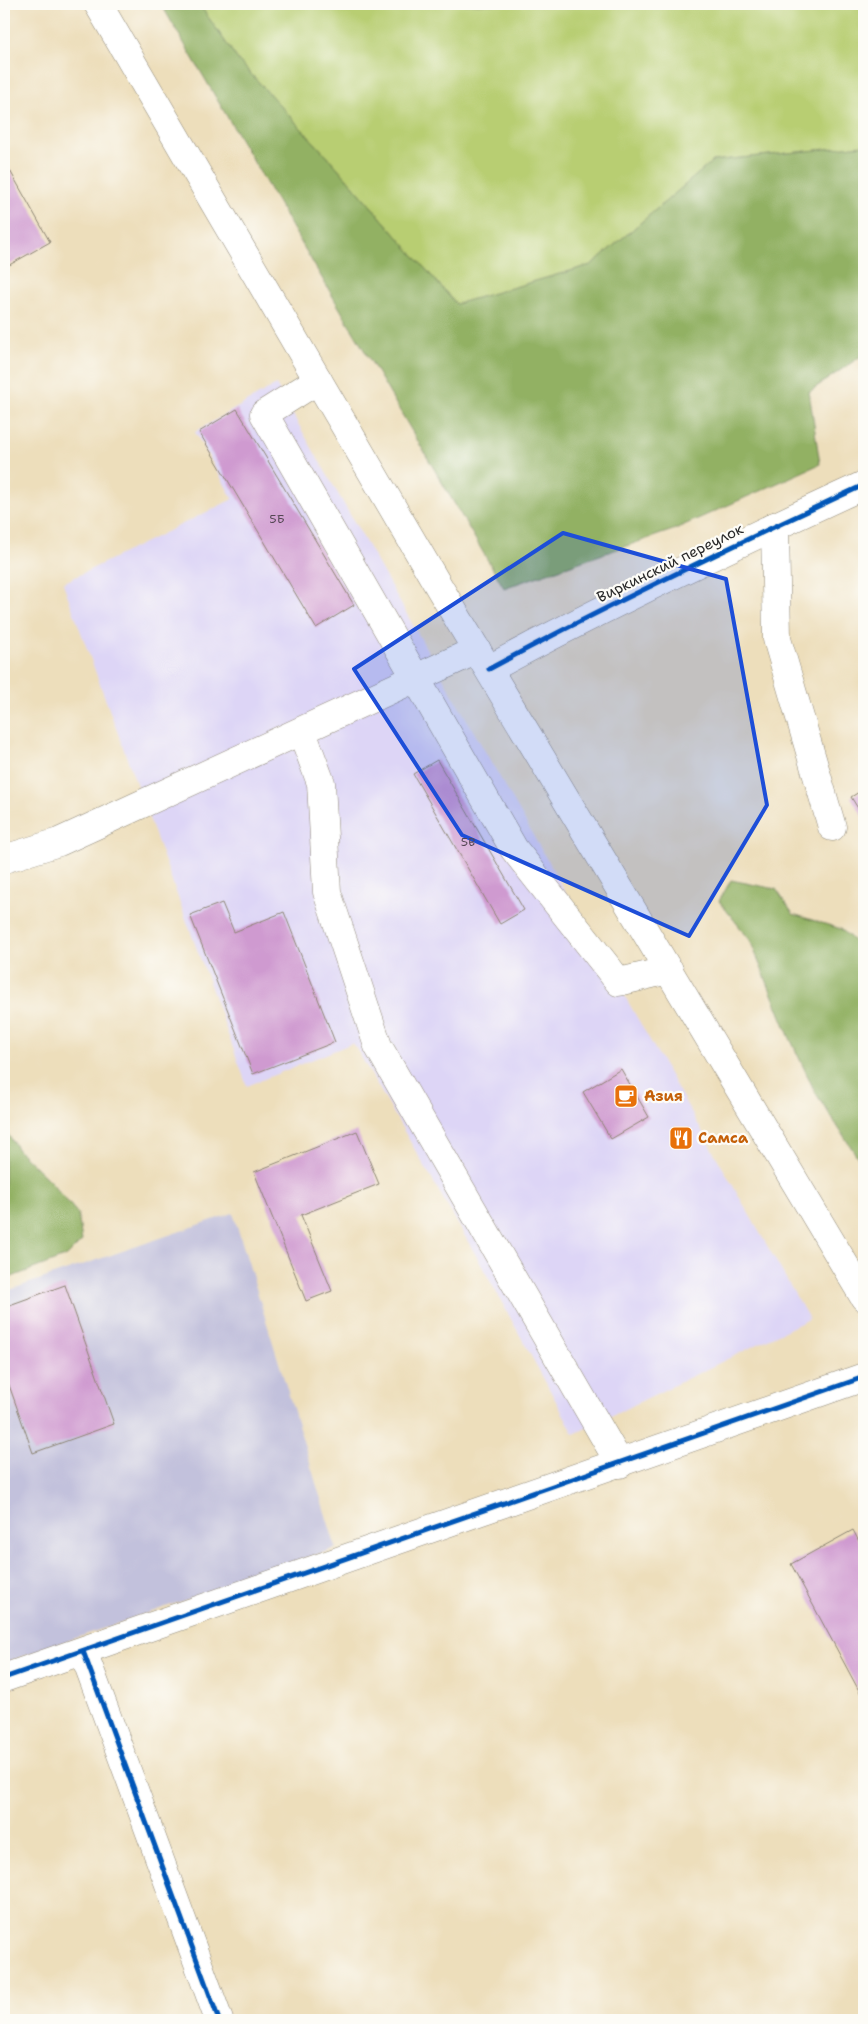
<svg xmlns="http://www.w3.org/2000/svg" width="868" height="2024" viewBox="0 0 868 2024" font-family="'Shantell Sans',sans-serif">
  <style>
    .built { fill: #ddd5f6 }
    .industrial { fill: #c2c1dc }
    .green { fill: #b8ce72; stroke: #727c4e }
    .forest { fill: #92b164; stroke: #5e6e48 }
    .building { fill: #cf9ad0 }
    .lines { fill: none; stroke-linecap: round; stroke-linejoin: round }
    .minor-casing { stroke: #8c8473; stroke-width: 29 }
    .major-casing { stroke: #8c8473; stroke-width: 29 }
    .minor { stroke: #fff; stroke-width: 28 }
    .major { stroke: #fff; stroke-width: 28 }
    .cycleway-casing { stroke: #fdfcf7; stroke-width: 8 }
    .cycleway { stroke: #0057b8; stroke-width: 5 }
    .marked { fill: #1d4ed8; fill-opacity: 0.2; stroke: #1d4ed8; stroke-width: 4; stroke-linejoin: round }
    .labels { text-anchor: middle; stroke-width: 4.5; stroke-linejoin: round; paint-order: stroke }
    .number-label { font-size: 12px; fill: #544754 }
    .street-label { font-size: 15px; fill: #2b2b2b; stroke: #fdfcf7 }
    .food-label { font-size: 15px; font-weight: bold; fill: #c56008; stroke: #fdfcf7; text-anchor: start }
  </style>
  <rect width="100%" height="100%" fill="#fdfcf7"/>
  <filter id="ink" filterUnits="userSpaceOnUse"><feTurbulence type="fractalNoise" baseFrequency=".02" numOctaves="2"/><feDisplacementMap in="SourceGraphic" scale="10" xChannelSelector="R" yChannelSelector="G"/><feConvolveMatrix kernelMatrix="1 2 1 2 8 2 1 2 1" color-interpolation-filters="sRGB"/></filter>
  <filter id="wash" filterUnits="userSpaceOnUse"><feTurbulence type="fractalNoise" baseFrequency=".0096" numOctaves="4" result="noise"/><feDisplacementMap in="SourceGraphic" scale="20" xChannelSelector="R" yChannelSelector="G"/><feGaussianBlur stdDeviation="1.12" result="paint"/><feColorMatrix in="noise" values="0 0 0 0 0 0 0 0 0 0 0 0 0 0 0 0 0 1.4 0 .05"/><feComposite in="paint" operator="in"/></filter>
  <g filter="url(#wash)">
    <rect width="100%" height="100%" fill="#eddebb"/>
    <polygon class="built" points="276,385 809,1319 574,1434 477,1257 353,1043 247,1086 63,583 233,499 195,432"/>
    <polygon class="industrial" points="233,1213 336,1548 4,1663 4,1292"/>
    <polygon class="green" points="199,4 864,4 864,145 713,161 591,265 456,304 336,166 238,60"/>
    <g class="forest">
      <polygon points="161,4 199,4 238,60 336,166 456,304 591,265 713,161 864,145 864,354 809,392 820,464 673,530 504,588"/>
      <polygon points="731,880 776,889 793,914 841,929 864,950 864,1167 815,1092 789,1036 750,940 719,901"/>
      <polygon points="4,1128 18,1150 51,1182 78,1214 82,1241 67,1256 4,1280"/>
    </g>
    <g id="blocks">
      <g class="building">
        <polygon points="4,160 50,242 4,268"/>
        <polygon points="237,409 354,605 316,628 199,432"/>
        <polygon points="437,760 524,910 500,924 413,774"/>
        <polygon points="864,789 864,818 851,797"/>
        <polygon points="222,903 234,932 284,912 335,1042 253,1074 190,915"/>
        <polygon points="621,1069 649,1117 611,1139 583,1092"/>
        <polygon points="357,1131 379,1184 301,1215 332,1291 306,1301 254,1172"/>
        <polygon points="65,1285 114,1424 33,1453 4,1371 4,1307"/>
        <polygon points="853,1530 864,1551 864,1700 791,1564"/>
      </g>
    </g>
  </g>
  <g filter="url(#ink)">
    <use href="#blocks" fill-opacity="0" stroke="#8c8473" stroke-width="1"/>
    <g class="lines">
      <g class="minor-casing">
        <g id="minor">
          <polyline points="318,380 264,414 514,849 619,982 669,970"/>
          <polyline points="775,526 777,639 832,827"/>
          <path d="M 489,669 C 611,603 738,543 864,485"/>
          <polyline points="302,732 321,783 327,892 378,1046 620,1464"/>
          <polyline points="4,859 59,842 477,650"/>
          <polyline points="83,1651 219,2020"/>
          <polyline points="4,1678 864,1377"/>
        </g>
      </g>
      <g class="major-casing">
        <polyline id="major" points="98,4 439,587 864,1297"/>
      </g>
      <use href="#minor" class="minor"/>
      <use href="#major" class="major"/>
      <g class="cycleway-casing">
        <g id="cycleway">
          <path d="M 489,669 C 611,603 738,543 864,485"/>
          <polyline points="83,1651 219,2020"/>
          <polyline points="4,1678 864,1377"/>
        </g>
      </g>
      <use href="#cycleway" class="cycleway"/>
    </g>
  </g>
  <path class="marked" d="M 563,533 L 726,579 L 767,805 L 689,936 L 462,835 L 354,669 Z"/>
  <defs>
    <g id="cafe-square" transform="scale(1.25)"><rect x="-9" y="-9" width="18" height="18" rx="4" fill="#e8710a" stroke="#fdfcf7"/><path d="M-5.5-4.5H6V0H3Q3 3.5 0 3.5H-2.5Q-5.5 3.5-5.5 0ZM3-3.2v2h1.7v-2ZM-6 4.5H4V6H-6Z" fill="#fff"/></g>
    <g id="restaurant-square" transform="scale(1.25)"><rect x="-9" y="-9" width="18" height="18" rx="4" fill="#e8710a" stroke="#fdfcf7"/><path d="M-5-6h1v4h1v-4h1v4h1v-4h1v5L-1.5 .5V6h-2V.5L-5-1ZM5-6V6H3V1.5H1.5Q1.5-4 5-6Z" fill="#fff"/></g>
  </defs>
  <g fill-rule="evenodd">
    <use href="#cafe-square" x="626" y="1096"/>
    <use href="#restaurant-square" x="681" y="1138"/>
  </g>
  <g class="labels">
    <g class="number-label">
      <text x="277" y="523">5Б</text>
      <text x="468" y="846">5В</text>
    </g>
    <g class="street-label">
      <text transform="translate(670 563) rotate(-26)" y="5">Виркинский переулок</text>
    </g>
    <g class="food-label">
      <text x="644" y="1101">Азия</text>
      <text x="698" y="1143">Самса</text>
    </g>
  </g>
  <rect width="868" height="2024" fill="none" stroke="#fdfcf7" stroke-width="20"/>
</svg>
